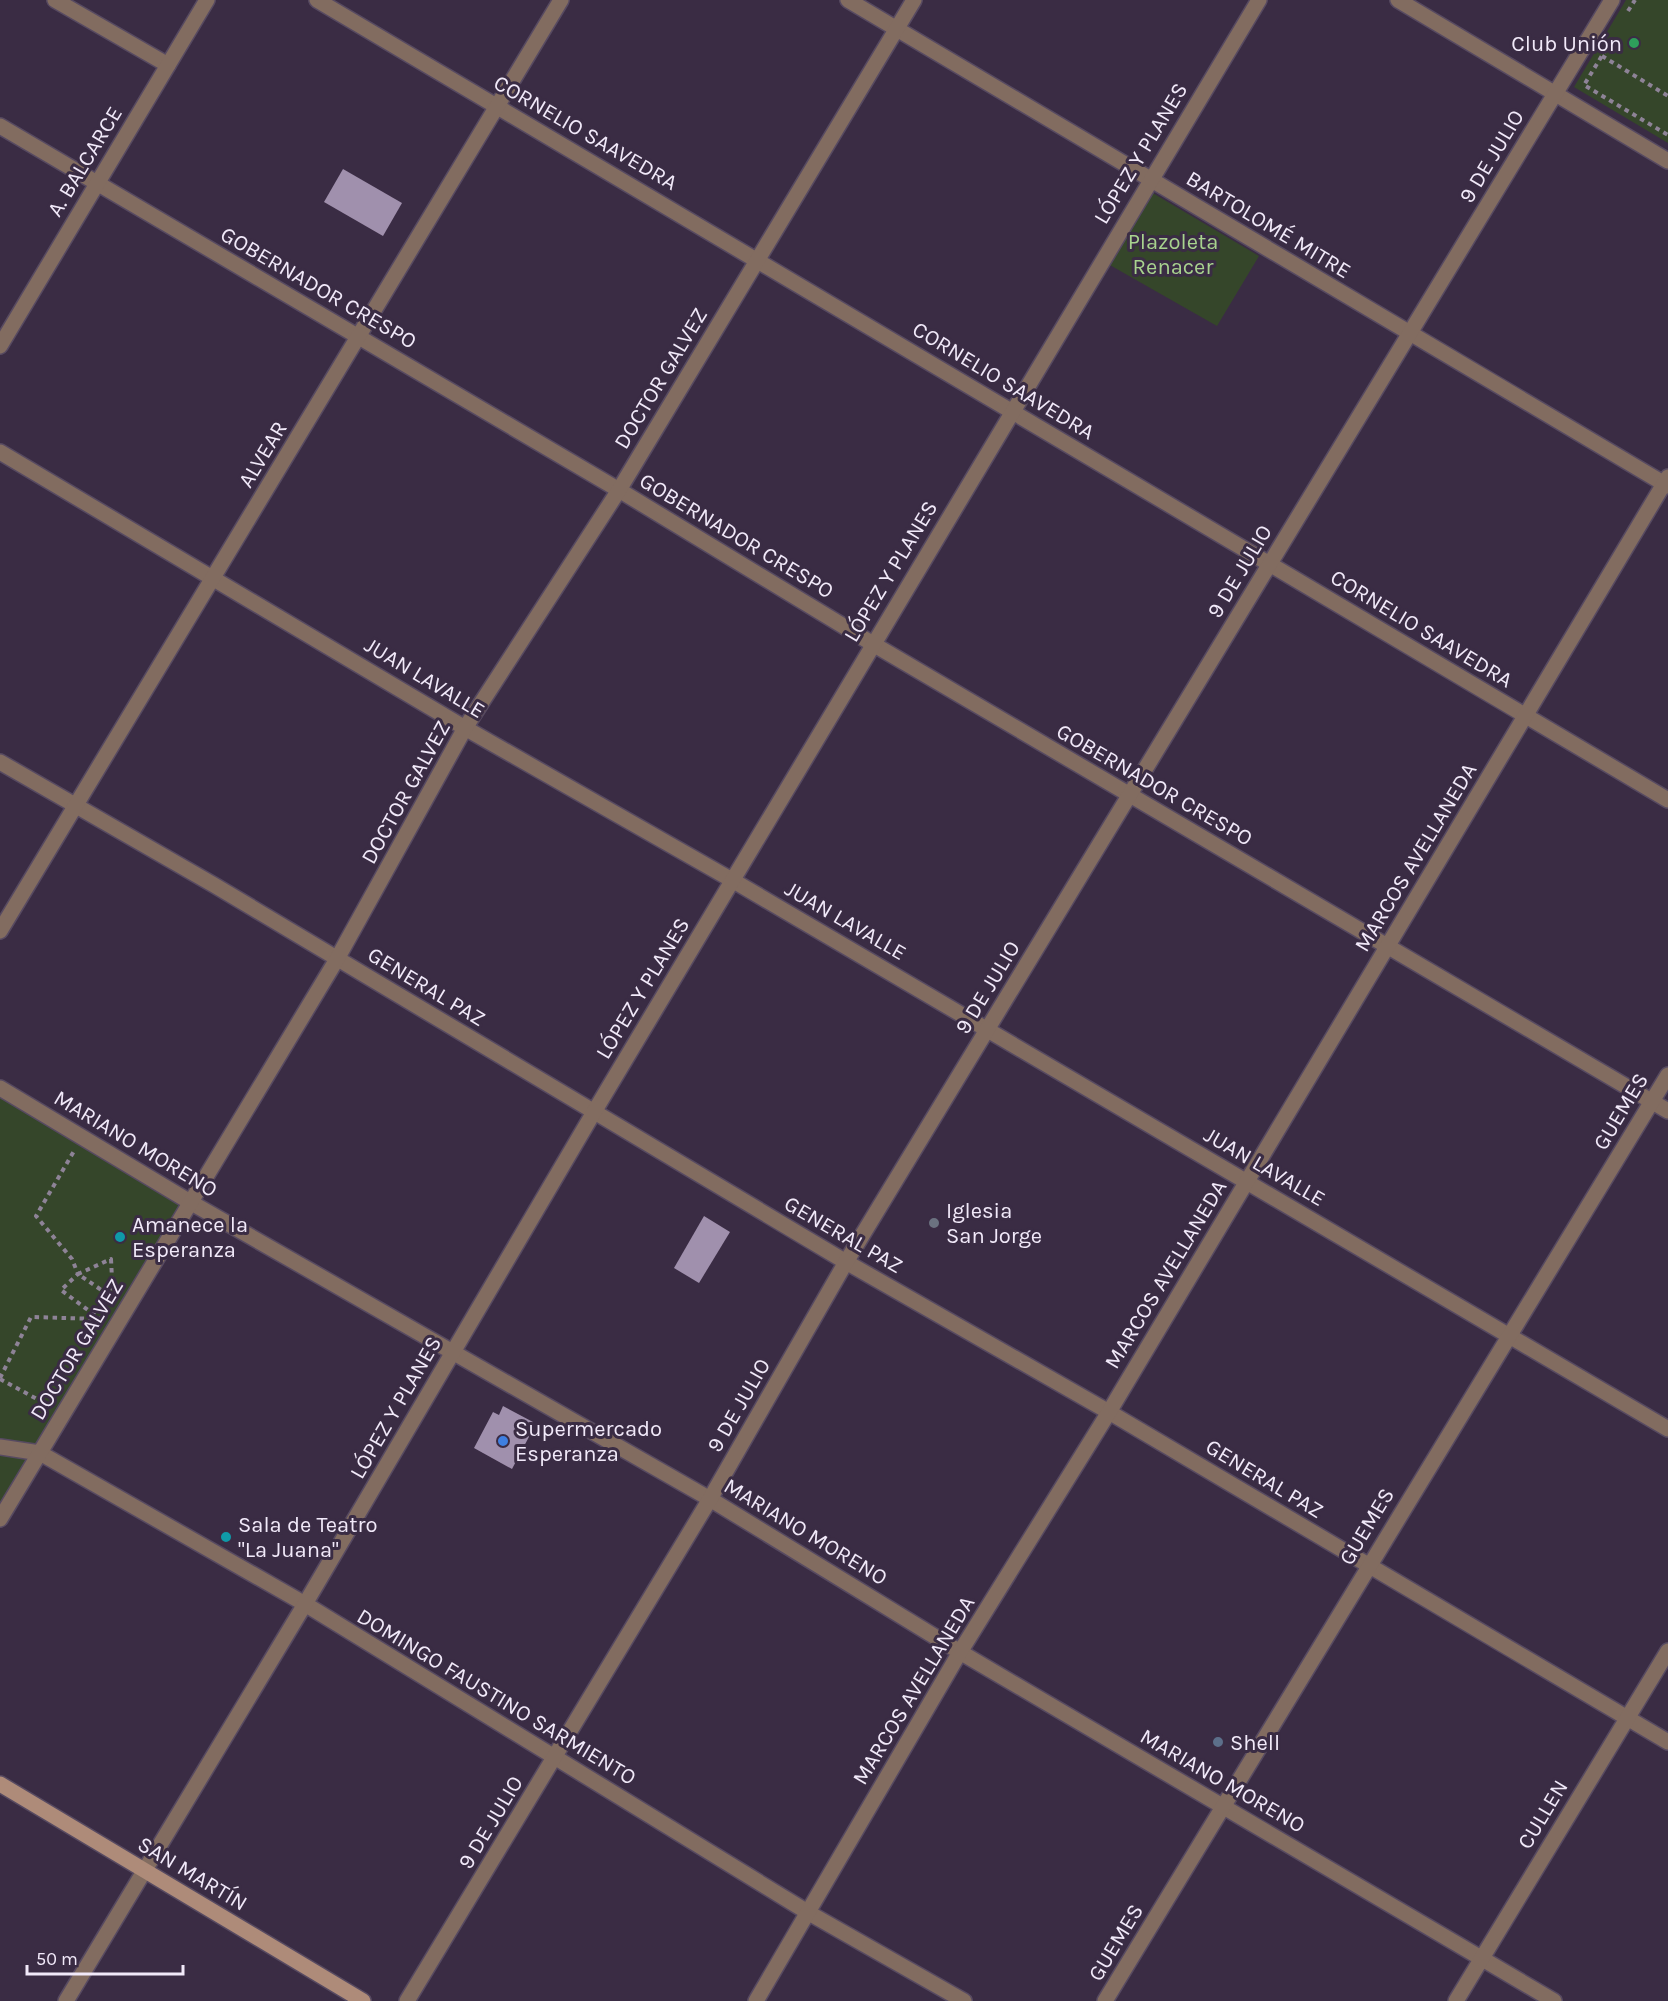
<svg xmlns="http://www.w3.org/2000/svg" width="1668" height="2001" viewBox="0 0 1668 2001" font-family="Karla,sans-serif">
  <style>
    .green { fill: #35462a }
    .building { fill: #a090ad }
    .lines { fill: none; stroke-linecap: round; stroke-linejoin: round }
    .street-casing { stroke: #574a61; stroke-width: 18 }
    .secondary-casing { stroke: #574a61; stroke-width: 18 }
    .path { stroke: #8e8397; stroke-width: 4; stroke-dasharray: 4.5 4.5; stroke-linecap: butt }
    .street { stroke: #826c60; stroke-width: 15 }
    .secondary { stroke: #ae8b79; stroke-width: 15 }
    .leisure-dot { fill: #2e9e5b; stroke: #3a2c44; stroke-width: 2 }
    .worship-dot { fill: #6b7280; stroke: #3a2c44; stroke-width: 2 }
    .culture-dot { fill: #0f9aa8; stroke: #3a2c44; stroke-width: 2 }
    .shop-dot { fill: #3f7fe0; stroke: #3a2c44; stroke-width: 2 }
    .service-dot { fill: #5c6f8a; stroke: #3a2c44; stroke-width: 2 }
    .labels { text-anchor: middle; stroke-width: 6; stroke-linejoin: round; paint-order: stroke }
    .poi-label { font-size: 22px; fill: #f1e9f9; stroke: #3a2c44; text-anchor: start }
    .street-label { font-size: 22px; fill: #f1e9f9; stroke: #3a2c44 }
    .park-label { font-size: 22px; fill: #a8d38e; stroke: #3a2c44 }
  </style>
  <rect width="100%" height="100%" fill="#3a2c44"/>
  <g class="green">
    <polygon points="1626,0 1668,0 1668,143 1574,87"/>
    <polygon points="1151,192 1259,256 1217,326 1108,264"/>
    <polygon points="0,1088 190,1202 0,1519"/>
  </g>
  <g class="building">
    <polygon points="343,169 402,203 383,236 324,202"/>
    <polygon points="704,1216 730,1232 699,1283 674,1268"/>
    <polygon points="503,1406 533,1422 529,1431 531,1433 512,1469 474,1448 493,1412 499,1415"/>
  </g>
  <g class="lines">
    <g class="street-casing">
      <g id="street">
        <polyline points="55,0 168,65"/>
        <polyline points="317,0 1668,800"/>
        <polyline points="848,0 1668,486"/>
        <polyline points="1398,0 1668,161"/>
        <polyline points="0,126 619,490 873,644 1668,1111"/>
        <polyline points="0,346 207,0"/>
        <polyline points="0,452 465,728 732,880 1668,1429"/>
        <polyline points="0,762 214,885 846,1262 1109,1412 1668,1742"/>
        <polyline points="0,931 561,0"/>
        <polyline points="0,1088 190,1202 710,1499 960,1652 1554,2001"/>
        <polyline points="0,1447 40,1453 305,1604 809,1913 964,2001"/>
        <polyline points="0,1519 337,959 465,728 619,490 914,0"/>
        <polyline points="66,2001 305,1604 594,1112 1259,0"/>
        <polyline points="407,2001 710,1499 846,1262 1612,0"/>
        <polyline points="756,2001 960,1652 1109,1412 1668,477"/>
        <polyline points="1105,2001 1668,1075"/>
        <polyline points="1456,2001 1668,1651"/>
      </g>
    </g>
    <g class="secondary-casing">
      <polyline id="secondary" points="0,1784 363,2001"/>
    </g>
    <g class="path">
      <polyline points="1628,11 1635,0"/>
      <polyline points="1611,41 1584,85 1668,135"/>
      <polyline points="1602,56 1668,96"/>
      <polygon points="111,1259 113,1298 78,1274"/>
      <polyline points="0,1378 31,1317 100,1319 61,1290 78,1274 72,1259 36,1216 74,1151"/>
      <polyline points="0,1379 48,1405"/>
    </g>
    <use href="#street" class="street"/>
    <use href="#secondary" class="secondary"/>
  </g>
  <circle class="leisure-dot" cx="1634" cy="43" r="6"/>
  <circle class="worship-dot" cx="934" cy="1223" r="6"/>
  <g class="culture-dot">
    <circle cx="120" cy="1237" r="6"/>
    <circle cx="226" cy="1537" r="6"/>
  </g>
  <circle class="shop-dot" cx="503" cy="1441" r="6"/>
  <circle class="service-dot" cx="1218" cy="1742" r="6"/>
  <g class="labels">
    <g class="poi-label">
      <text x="1622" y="51" text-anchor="end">Club Unión</text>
      <text x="946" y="1218">Iglesia<tspan x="946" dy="25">San Jorge</tspan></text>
      <text x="132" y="1232">Amanece la<tspan x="132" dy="25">Esperanza</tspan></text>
      <text x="515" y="1436">Supermercado<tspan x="515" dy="25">Esperanza</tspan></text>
      <text x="238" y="1532">Sala de Teatro<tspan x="238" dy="25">"La Juana"</tspan></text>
      <text x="1230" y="1750">Shell</text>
    </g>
    <g class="street-label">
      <text transform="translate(586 132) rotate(30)" y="8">CORNELIO SAAVEDRA</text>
      <text transform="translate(1140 153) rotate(-59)" y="8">LÓPEZ Y PLANES</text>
      <text transform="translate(1491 156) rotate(-59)" y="8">9 DE JULIO</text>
      <text transform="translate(84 161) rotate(-59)" y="8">A. BALCARCE</text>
      <text transform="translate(1269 224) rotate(31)" y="8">BARTOLOMÉ MITRE</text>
      <text transform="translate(319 287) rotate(30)" y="8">GOBERNADOR CRESPO</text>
      <text transform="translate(660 378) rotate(-59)" y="8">DOCTOR GALVEZ</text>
      <text transform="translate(1004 380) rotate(31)" y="8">CORNELIO SAAVEDRA</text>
      <text transform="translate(262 454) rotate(-59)" y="8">ALVEAR</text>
      <text transform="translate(737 535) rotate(31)" y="8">GOBERNADOR CRESPO</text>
      <text transform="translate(890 571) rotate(-59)" y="8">LÓPEZ Y PLANES</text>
      <text transform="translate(1239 571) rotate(-59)" y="8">9 DE JULIO</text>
      <text transform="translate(1422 628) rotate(31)" y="8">CORNELIO SAAVEDRA</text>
      <text transform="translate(425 677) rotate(31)" y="8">JUAN LAVALLE</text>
      <text transform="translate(1155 784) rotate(30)" y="8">GOBERNADOR CRESPO</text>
      <text transform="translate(405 792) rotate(-61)" y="8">DOCTOR GALVEZ</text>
      <text transform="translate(1415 857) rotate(-59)" y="8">MARCOS AVELLANEDA</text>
      <text transform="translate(846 920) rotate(30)" y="8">JUAN LAVALLE</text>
      <text transform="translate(427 986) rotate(31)" y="8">GENERAL PAZ</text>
      <text transform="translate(987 987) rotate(-59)" y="8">9 DE JULIO</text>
      <text transform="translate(642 988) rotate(-59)" y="8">LÓPEZ Y PLANES</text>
      <text transform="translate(1620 1111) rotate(-59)" y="8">GUEMES</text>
      <text transform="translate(136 1143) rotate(31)" y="8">MARIANO MORENO</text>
      <text transform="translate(1265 1166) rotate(30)" y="8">JUAN LAVALLE</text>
      <text transform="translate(844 1234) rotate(30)" y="8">GENERAL PAZ</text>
      <text transform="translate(1165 1274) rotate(-59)" y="8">MARCOS AVELLANEDA</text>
      <text transform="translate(76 1349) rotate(-59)" y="8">DOCTOR GALVEZ</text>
      <text transform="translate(738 1405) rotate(-60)" y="8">9 DE JULIO</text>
      <text transform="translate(395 1407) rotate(-60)" y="8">LÓPEZ Y PLANES</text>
      <text transform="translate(1265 1478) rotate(31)" y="8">GENERAL PAZ</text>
      <text transform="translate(1366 1526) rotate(-59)" y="8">GUEMES</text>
      <text transform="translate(806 1531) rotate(31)" y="8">MARIANO MORENO</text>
      <text transform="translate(913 1690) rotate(-59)" y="8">MARCOS AVELLANEDA</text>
      <text transform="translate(497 1696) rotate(31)" y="8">DOMINGO FAUSTINO SARMIENTO</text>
      <text transform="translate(1223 1780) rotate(30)" y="8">MARIANO MORENO</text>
      <text transform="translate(1542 1814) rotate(-59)" y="8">CULLEN</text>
      <text transform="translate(490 1822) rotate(-59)" y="8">9 DE JULIO</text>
      <text transform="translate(193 1873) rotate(31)" y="8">SAN MARTÍN</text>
      <text transform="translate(1115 1942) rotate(-59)" y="8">GUEMES</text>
    </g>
    <g class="park-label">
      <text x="1173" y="249">Plazoleta<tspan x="1173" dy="25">Renacer</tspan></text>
    </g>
  </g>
  <path d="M27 1965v9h156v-9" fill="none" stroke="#f1e9f9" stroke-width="3"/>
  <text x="36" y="1965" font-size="18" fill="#f1e9f9" stroke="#3a2c44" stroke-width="4.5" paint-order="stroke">50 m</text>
</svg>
